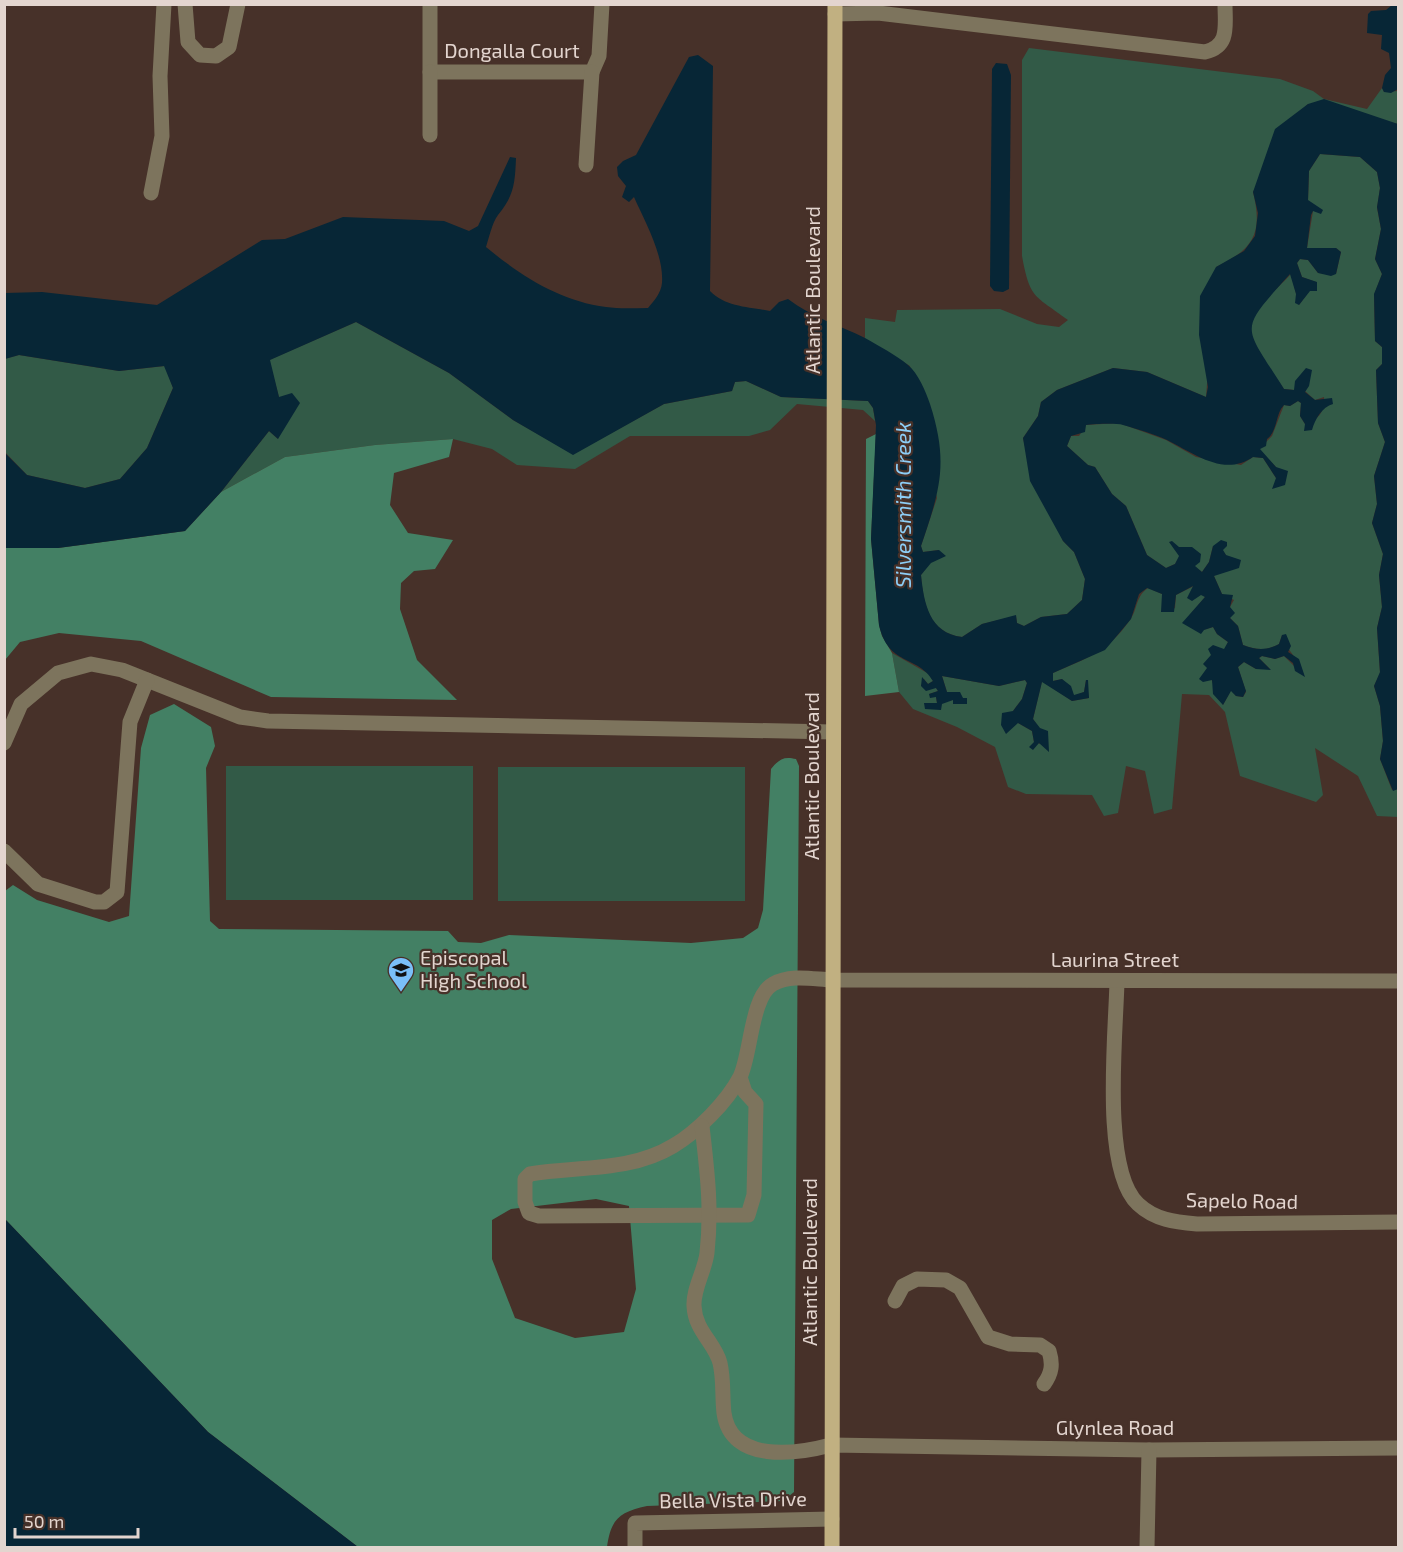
<svg xmlns="http://www.w3.org/2000/svg" width="1403" height="1552" viewBox="0 0 1403 1552" font-family="'Exo 2',sans-serif">
  <style>
    .green { fill: #325a47 }
    .forest { fill: #438064; fill-rule: evenodd }
    .water { fill: #072636 }
    .lines { fill: none; stroke-linecap: round; stroke-linejoin: round }
    .minor { stroke: #7d745d; stroke-width: 15 }
    .major { stroke: #c1b081; stroke-width: 15 }
    .labels { text-anchor: middle; stroke-width: 4.5; stroke-linejoin: round; paint-order: stroke }
    .street-label { font-size: 20px; fill: #e3d5cf; stroke: #473129 }
    .poi-label { font-size: 20px; fill: #e3d5cf; stroke: #473129; text-anchor: start }
    .water-label { font-size: 21px; font-style: italic; fill: #8dcef6; stroke: #473129 }
  </style>
  <rect width="100%" height="100%" fill="#473129"/>
  <g class="green">
    <path d="M 1029,48 L 1280,79 L 1313,91 L 1324,99 L 1367,109 L 1382,88 L 1384,92 L 1398,91 L 1398,89 L 1398,124 L 1308,104 L 1296,115 L 1253,192 C 1263,233 1254,249 1216,267 L 1206,397 L 1147,372 L 1113,368 L 1057,390 L 1041,402 L 1038,416 L 1023,438 L 1027,456 L 1063,541 L 1074,552 L 1085,579 L 1082,600 L 1067,614 L 1041,617 L 1024,626 L 1017,623 L 1016,616 L 982,624 L 962,637 C 929,633 923,603 921,575 L 939,550 L 923,552 L 921,546 L 937,498 L 910,366 L 865,339 L 865,318 L 895,322 L 897,310 L 1000,309 L 1037,324 L 1059,327 L 1068,320 C 1035,295 1030,300 1022,256 L 1022,60 Z"/>
    <path d="M 1320,154 L 1360,157 L 1377,172 L 1380,188 L 1377,208 L 1381,229 L 1375,259 L 1382,274 L 1374,295 L 1375,341 L 1382,347 L 1382,364 L 1376,370 L 1378,423 L 1385,442 L 1374,476 L 1377,504 L 1372,523 L 1383,554 L 1379,575 L 1382,607 L 1377,628 L 1380,673 L 1374,686 L 1380,706 L 1383,741 L 1380,759 L 1392,790 L 1398,789 L 1398,817 L 1377,816 L 1358,776 L 1315,748 L 1323,795 L 1316,802 L 1240,776 L 1225,712 L 1209,695 L 1182,694 L 1172,809 L 1154,814 L 1145,771 L 1126,766 L 1118,813 L 1104,816 L 1092,795 L 1026,794 L 1008,787 L 995,747 L 957,727 L 913,709 L 899,692 L 892,653 L 929,674 L 933,681 L 928,684 L 924,679 L 921,686 L 936,688 L 938,691 L 929,694 L 936,697 L 937,703 L 963,698 L 947,692 L 942,676 L 999,686 L 1025,680 L 1027,683 L 1022,699 L 1013,711 L 1018,723 L 1032,731 L 1034,742 L 1044,745 L 1048,750 L 1048,732 L 1040,729 L 1033,719 L 1042,681 L 1072,701 L 1089,698 L 1086,680 L 1084,692 L 1074,696 L 1062,679 L 1053,681 L 1053,673 C 1087,658 1107,653 1130,620 C 1138,609 1135,597 1148,588 L 1162,594 L 1162,612 L 1175,608 L 1176,595 L 1194,586 L 1205,597 L 1189,616 L 1203,630 L 1213,627 L 1217,634 L 1228,642 L 1225,649 L 1211,655 C 1205,675 1215,686 1223,705 L 1231,690 L 1236,696 L 1243,697 L 1246,692 L 1238,667 L 1244,662 L 1256,669 L 1270,669 L 1259,658 L 1262,656 L 1275,659 L 1284,656 L 1304,676 C 1299,658 1288,653 1282,635 L 1279,644 C 1266,651 1257,650 1243,645 L 1238,626 L 1230,618 L 1230,607 L 1234,600 L 1222,594 L 1214,576 L 1226,555 L 1222,550 L 1213,546 L 1209,562 L 1202,572 L 1180,556 L 1175,564 L 1166,568 L 1147,555 L 1126,506 L 1112,494 L 1095,467 L 1088,465 L 1067,446 L 1071,436 L 1079,436 L 1086,425 L 1119,423 L 1166,440 L 1196,457 L 1241,465 L 1253,457 L 1263,458 L 1276,478 L 1285,485 L 1276,467 L 1259,449 L 1272,436 L 1284,405 L 1290,406 L 1298,401 L 1301,403 L 1300,416 L 1305,424 C 1319,420 1325,411 1324,397 L 1315,400 L 1305,391 L 1284,389 C 1275,376 1249,341 1250,326 C 1251,311 1280,286 1291,274 L 1299,305 L 1316,282 L 1302,277 L 1297,263 L 1300,259 L 1308,260 L 1318,273 L 1336,274 L 1341,252 L 1336,248 L 1307,248 L 1313,211 L 1308,201 L 1309,171 Z"/>
    <polygon points="356,322 449,373 513,420 573,454 664,404 732,391 735,382 746,381 781,397 868,401 873,408 875,421 863,410 797,404 770,430 749,436 630,436 575,469 517,465 492,449 453,439 375,445 285,457 221,492 269,431 278,439 279,397 269,360"/>
    <polygon points="19,355 119,371 165,366 173,388 147,448 120,479 85,488 27,475 5,452 4,359"/>
    <rect x="226" y="766" width="247" height="134"/>
    <rect x="498" y="767" width="247" height="134"/>
  </g>
  <g class="forest">
    <polygon points="876,434 871,539 879,625 882,636 892,653 899,692 865,696 866,439"/>
    <polygon points="453,439 449,457 394,473 390,505 408,533 453,540 435,569 414,571 401,583 400,609 417,660 457,700 271,697 141,641 59,633 20,642 5,660 5,548 58,548 185,531 221,492 285,457 375,445"/>
    <path d="M 174,704 L 211,727 L 215,746 L 206,768 L 210,921 L 219,929 L 448,931 L 458,942 L 481,943 L 509,935 L 691,943 L 743,938 L 758,928 L 763,910 L 771,769 C 779,759 784,756 796,759 L 799,766 L 794,1492 L 783,1501 L 647,1506 C 619,1512 611,1519 607,1547 L 358,1547 L 208,1432 L 5,1219 L 5,891 L 13,885 L 37,900 L 109,922 L 129,916 L 141,748 L 150,715 ZM 596,1199 L 629,1206 L 636,1289 L 624,1332 L 575,1338 L 515,1318 L 492,1259 L 492,1220 L 511,1209 Z"/>
  </g>
  <g class="water">
    <polygon points="1392,5 1398,5 1398,89 1391,93 1384,92 1382,88 1385,75 1391,68 1389,53 1381,49 1382,35 1367,33 1368,14 1371,11 1386,10"/>
    <path d="M 698,55 L 713,66 L 710,291 C 725,307 750,307 770,311 L 779,302 L 788,299 C 811,317 839,325 865,338 C 879,346 896,355 908,365 C 918,373 926,392 930,404 C 949,463 940,490 921,546 L 923,552 L 939,550 L 946,556 L 931,563 L 921,575 C 924,603 929,633 962,637 L 982,624 L 1016,615 L 1017,623 L 1024,626 L 1041,617 L 1067,614 L 1082,600 L 1085,579 L 1074,552 L 1063,541 L 1030,481 L 1023,438 L 1038,416 L 1041,402 L 1057,390 L 1113,368 L 1147,372 L 1206,397 L 1208,387 L 1199,335 L 1200,296 L 1216,267 L 1244,251 L 1255,236 L 1258,213 L 1253,192 L 1275,129 L 1308,104 L 1324,99 L 1398,124 L 1398,789 L 1393,791 L 1380,759 L 1383,741 L 1380,706 L 1374,686 L 1380,672 L 1377,628 L 1382,607 L 1379,575 L 1383,554 L 1372,523 L 1377,504 L 1374,476 L 1385,442 L 1378,423 L 1376,370 L 1382,364 L 1382,347 L 1375,341 L 1374,294 L 1382,274 L 1375,259 L 1381,229 L 1377,207 L 1380,188 L 1377,172 L 1360,157 L 1320,154 L 1309,171 L 1308,200 L 1323,210 L 1321,214 L 1313,211 L 1311,215 L 1307,248 L 1336,248 L 1341,252 L 1336,274 L 1331,276 L 1318,273 L 1308,260 L 1300,259 L 1297,263 L 1302,277 L 1317,282 L 1317,291 L 1310,291 L 1299,305 L 1295,303 L 1296,294 L 1290,274 C 1237,333 1243,323 1284,389 L 1294,390 L 1295,381 L 1306,368 L 1312,370 L 1309,386 L 1305,392 L 1315,400 L 1332,398 L 1333,404 C 1322,407 1315,419 1312,430 L 1304,431 L 1305,424 L 1300,416 L 1301,403 L 1298,401 L 1290,406 L 1284,405 C 1275,414 1278,431 1267,439 L 1266,446 L 1260,449 L 1276,467 L 1288,471 L 1285,485 L 1272,489 L 1276,478 L 1263,458 L 1253,457 C 1224,477 1195,454 1167,440 C 1154,434 1137,429 1123,425 C 1116,423 1095,424 1086,425 L 1085,432 L 1071,436 L 1067,446 L 1088,465 L 1095,467 L 1112,494 L 1126,506 L 1147,555 L 1166,568 L 1175,564 L 1179,556 L 1169,542 L 1172,541 L 1179,547 L 1192,547 L 1201,554 L 1200,562 L 1195,566 L 1202,572 L 1209,562 L 1213,546 L 1221,540 L 1227,542 L 1227,546 L 1223,550 L 1226,555 L 1241,560 L 1239,568 L 1214,576 L 1222,594 L 1233,595 L 1230,607 L 1235,613 L 1230,618 L 1238,626 L 1243,645 C 1257,650 1265,651 1279,644 L 1282,635 L 1286,634 L 1291,646 L 1288,652 L 1299,659 L 1305,677 L 1295,671 L 1293,663 L 1284,656 L 1275,659 L 1262,656 L 1259,658 L 1271,670 L 1256,669 L 1244,662 L 1238,667 L 1246,691 L 1243,697 L 1236,696 L 1231,691 L 1223,705 L 1213,694 L 1212,680 L 1203,682 L 1199,679 L 1207,668 L 1203,664 L 1211,655 L 1208,649 L 1213,645 L 1224,649 L 1228,642 L 1217,634 L 1213,627 L 1204,630 L 1201,634 L 1182,623 L 1205,597 L 1201,595 L 1192,601 L 1187,598 L 1193,586 L 1176,595 L 1174,612 L 1161,612 L 1162,594 L 1147,588 L 1139,594 L 1131,619 L 1105,650 L 1053,673 L 1053,681 L 1062,679 L 1071,686 L 1074,695 L 1084,692 L 1086,680 L 1088,680 L 1089,698 L 1072,701 L 1042,682 L 1033,719 L 1040,728 L 1048,731 L 1049,752 L 1039,743 L 1033,750 L 1029,747 L 1034,742 L 1032,731 L 1018,723 L 1006,734 L 1001,725 L 1002,713 L 1013,711 L 1022,699 L 1027,683 L 1025,680 L 999,686 L 942,676 L 947,692 L 960,692 L 963,698 L 967,698 L 967,704 L 953,704 L 953,700 L 942,704 L 941,710 L 925,709 L 924,703 L 937,703 L 936,697 L 930,698 L 929,694 L 938,691 L 936,688 L 926,691 L 921,686 L 922,677 L 928,684 L 933,681 C 918,655 888,666 879,625 L 871,539 L 876,425 L 873,408 L 868,401 L 781,397 L 746,381 L 735,382 L 732,391 L 664,404 L 573,455 L 513,420 L 449,373 L 356,322 L 270,360 L 279,397 L 292,393 L 300,403 L 278,439 L 269,431 L 221,492 L 185,531 L 58,548 L 5,548 L 4,452 L 27,475 L 85,488 L 120,479 L 147,448 L 173,388 L 164,366 L 119,371 L 19,355 L 5,359 L 5,293 L 42,292 L 157,305 L 262,240 L 285,239 L 343,217 L 444,221 L 469,231 L 478,226 L 510,157 L 516,158 C 515,183 514,196 498,215 C 492,223 489,238 486,247 C 521,276 560,301 606,307 C 619,309 634,308 648,308 C 654,301 661,293 662,283 C 664,255 645,222 634,197 L 629,202 L 622,197 L 626,186 L 618,176 L 617,167 L 623,161 L 636,155 L 689,57 Z"/>
    <polygon points="996,63 1007,64 1011,75 1009,289 1003,292 994,291 990,286 992,69"/>
    <polygon points="5,1219 208,1432 358,1547 5,1547"/>
  </g>
  <g class="lines">
    <g class="minor">
      <polyline points="185,4 188,42 200,55 216,56 229,47 238,4"/>
      <polyline points="430,4 430,72 592,72 599,56 602,4"/>
      <path d="M 835,14 L 878,13 L 1205,52 C 1230,46 1225,26 1225,4"/>
      <polyline points="430,135 430,72"/>
      <polyline points="586,165 592,72"/>
      <polyline points="151,193 162,136 160,76 164,4"/>
      <polyline points="4,743 21,704 58,673 91,664 122,670 240,717 268,721 833,732"/>
      <polyline points="4,851 38,884 95,902 104,902 117,892 130,722 147,680"/>
      <path d="M 1117,981 C 1116,1032 1101,1170 1138,1204 C 1155,1220 1175,1222 1197,1224 L 1398,1222"/>
      <path d="M 740,1077 L 745,1092 L 756,1104 L 754,1195 L 748,1215 L 539,1216 L 529,1213 L 525,1202 L 525,1179 L 530,1174 C 578,1166 630,1172 673,1146 C 697,1132 727,1102 740,1077 C 751,1055 751,996 773,984 C 791,974 812,979 832,980 L 1398,981"/>
      <path d="M 702,1126 C 707,1170 712,1208 707,1253 C 705,1270 693,1289 694,1306 C 695,1331 715,1343 720,1363 C 724,1380 722,1397 724,1413 C 731,1464 797,1454 831,1445 L 1149,1450 L 1398,1448"/>
      <path d="M 895,1301 L 903,1286 L 917,1279 L 946,1280 L 960,1288 L 988,1337 L 1010,1344 L 1040,1345 L 1049,1351 C 1053,1364 1052,1373 1044,1384"/>
      <polyline points="635,1548 635,1523 832,1519"/>
      <polyline points="1147,1548 1149,1450"/>
    </g>
    <polyline class="major" points="832,1548 835,4"/>
  </g>
  <defs>
    <g id="school-pin" transform="scale(1.35)"><path d="M0 17L-7.5 6A9.5 9.5 0 1 1 7.5 6Z" fill="#7abff8" stroke="#473129"/><path d="M0-5L7-2L0 1L-7-2ZM-4 1L0 2.5L4 1V4Q0 6-4 4Z" fill="#111"/></g>
  </defs>
  <g fill-rule="evenodd">
    <use href="#school-pin" x="401" y="970"/>
  </g>
  <g class="labels">
    <g class="street-label">
      <text x="512" y="58">Dongalla Court</text>
      <text transform="translate(813 290) rotate(-90)" y="7">Atlantic Boulevard</text>
      <text transform="translate(812 776) rotate(-90)" y="7">Atlantic Boulevard</text>
      <text x="1115" y="967">Laurina Street</text>
      <text transform="translate(1242 1201) rotate(1)" y="7">Sapelo Road</text>
      <text transform="translate(810 1262) rotate(-90)" y="7">Atlantic Boulevard</text>
      <text x="1115" y="1435">Glynlea Road</text>
      <text transform="translate(733 1500) rotate(-1)" y="7">Bella Vista Drive</text>
    </g>
    <g class="poi-label">
      <text x="420" y="965">Episcopal<tspan x="420" dy="23">High School</tspan></text>
    </g>
    <g class="water-label">
      <text transform="translate(904 505) rotate(-90)" y="7">Silversmith Creek</text>
    </g>
  </g>
  <rect width="1403" height="1552" fill="none" stroke="#e3d5cf" stroke-width="12"/>
  <path d="M15 1528v9h123v-9" fill="none" stroke="#e3d5cf" stroke-width="3"/>
  <text x="24" y="1528" font-size="18" fill="#e3d5cf" stroke="#473129" stroke-width="4.5" paint-order="stroke">50 m</text>
</svg>
